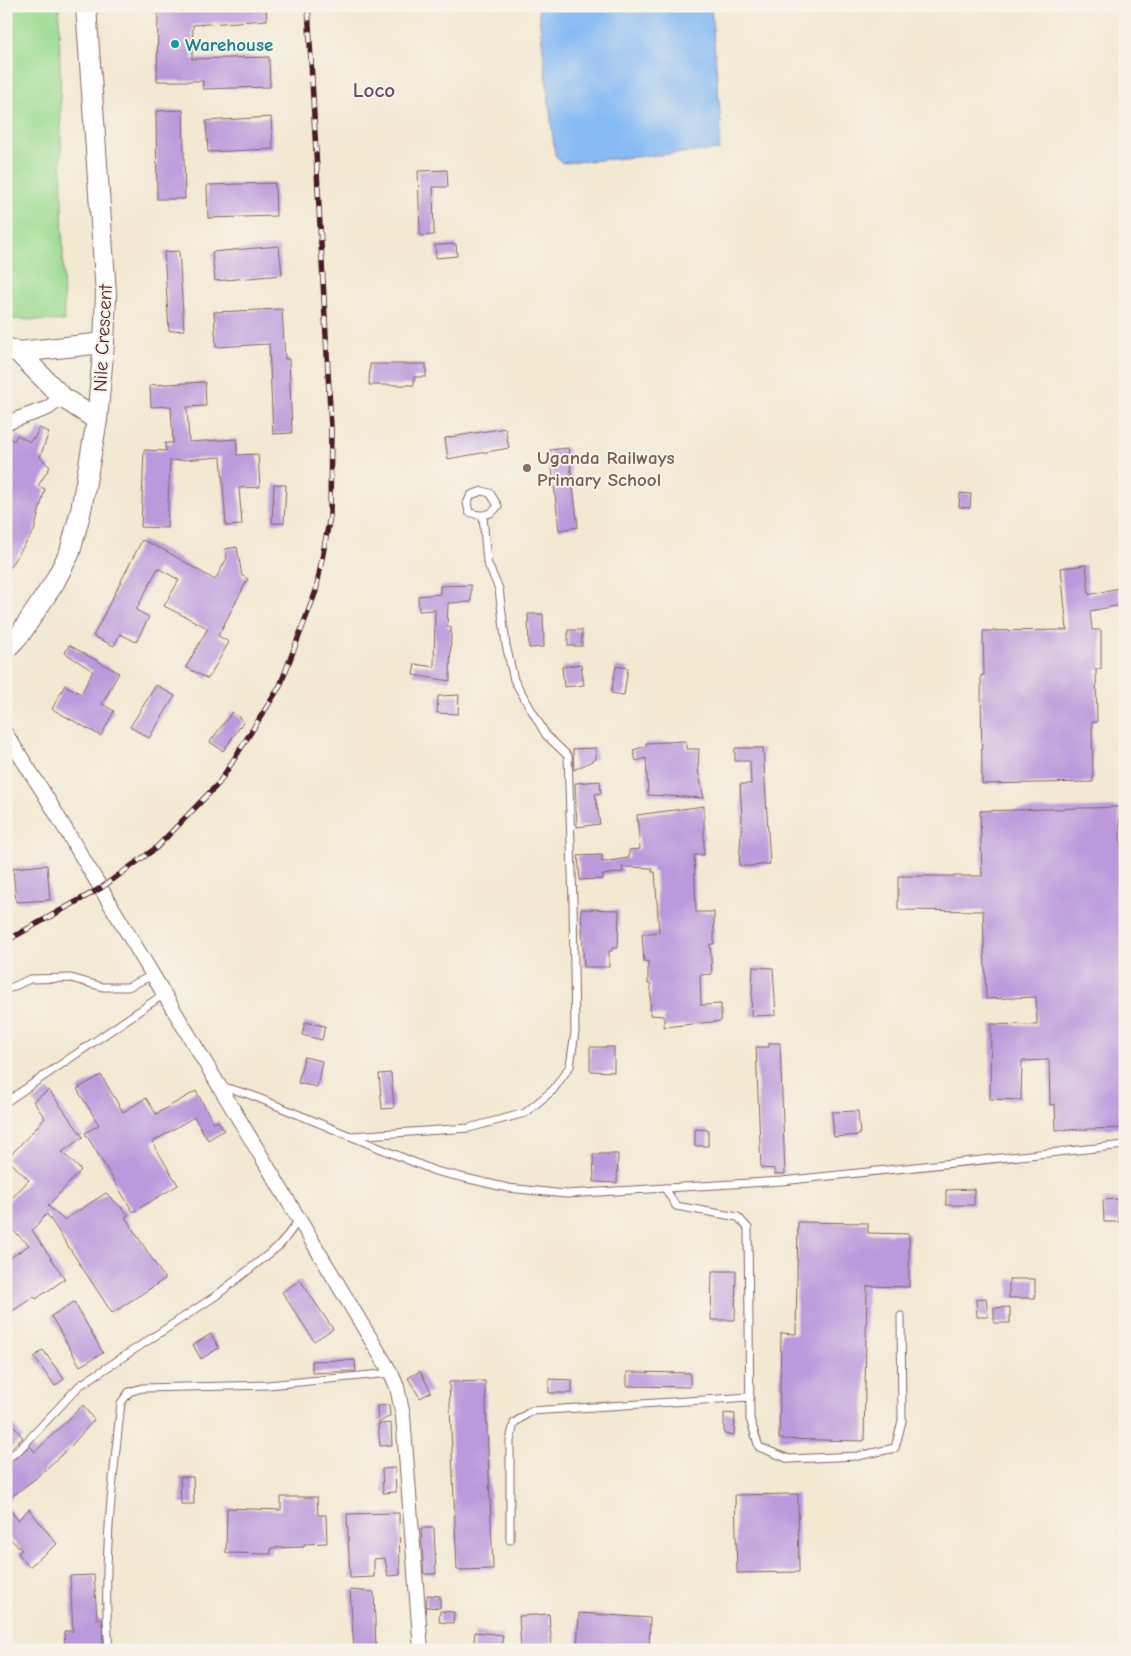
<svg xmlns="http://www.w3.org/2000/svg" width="1131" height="1656" viewBox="0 0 1131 1656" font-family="'Comic Neue',sans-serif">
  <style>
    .green { fill: #9cdc92; stroke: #737e5e }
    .water { fill: #86baf4; stroke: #686c90 }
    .building { fill: #bb99dc }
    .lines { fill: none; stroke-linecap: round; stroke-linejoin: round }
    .lane-casing { stroke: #856565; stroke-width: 9 }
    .street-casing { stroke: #856565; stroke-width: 16 }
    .secondary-casing { stroke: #856565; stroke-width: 22 }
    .lane { stroke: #fff; stroke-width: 7 }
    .street { stroke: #fff; stroke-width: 14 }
    .secondary { stroke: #fff; stroke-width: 20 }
    .rail-casing { stroke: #4a1f2b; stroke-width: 5.5 }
    .rail { stroke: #f7f3e8; stroke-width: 4; stroke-dasharray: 11; stroke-linecap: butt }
    .culture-dot { fill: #0f9aa8; stroke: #f7f3e8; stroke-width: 2 }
    .education-dot { fill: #8d6e63; stroke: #f7f3e8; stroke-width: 2 }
    .labels { text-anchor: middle; stroke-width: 4; stroke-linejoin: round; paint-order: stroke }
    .culture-label { font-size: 19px; font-weight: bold; fill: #0d838f; stroke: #f7f3e8; text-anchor: start }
    .street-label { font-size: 19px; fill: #4a1f2b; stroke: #f7f3e8 }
    .education-label { font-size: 19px; font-weight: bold; fill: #785e54; stroke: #f7f3e8; text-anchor: start }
    .quarter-label { font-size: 21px; font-weight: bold; fill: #724a69; stroke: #f7f3e8 }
  </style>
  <rect width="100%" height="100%" fill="#f7f3e8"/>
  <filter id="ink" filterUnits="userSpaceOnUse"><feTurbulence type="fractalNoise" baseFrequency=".02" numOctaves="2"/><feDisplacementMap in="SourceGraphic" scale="10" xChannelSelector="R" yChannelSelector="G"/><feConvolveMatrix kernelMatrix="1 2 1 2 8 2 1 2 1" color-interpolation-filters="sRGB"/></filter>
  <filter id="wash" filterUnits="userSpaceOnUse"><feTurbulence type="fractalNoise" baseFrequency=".0096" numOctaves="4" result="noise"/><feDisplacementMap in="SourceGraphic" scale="20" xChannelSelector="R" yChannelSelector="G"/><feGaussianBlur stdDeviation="1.12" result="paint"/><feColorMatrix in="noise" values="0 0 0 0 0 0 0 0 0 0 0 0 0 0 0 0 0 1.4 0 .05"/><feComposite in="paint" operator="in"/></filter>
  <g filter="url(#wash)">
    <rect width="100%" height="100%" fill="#f3e8d2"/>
    <polygon class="green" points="6,6 59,6 64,321 6,319"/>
    <polygon class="water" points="538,6 711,6 721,125 719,150 562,163 555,155"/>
    <g id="blocks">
      <g class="building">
        <polygon points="158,6 266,6 267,20 193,25 192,59 269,57 270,87 203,89 203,81 157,81"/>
        <polygon points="183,110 185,199 157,199 156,111"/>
        <polygon points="271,117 273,149 208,152 206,121"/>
        <polygon points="447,170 448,187 433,187 434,235 420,236 418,171"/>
        <polygon points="275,183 276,216 208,218 207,185"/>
        <polygon points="456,244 457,256 436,258 435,245"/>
        <polygon points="279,246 282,275 215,281 212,252"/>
        <polygon points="179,251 184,330 169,331 164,252"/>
        <polygon points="282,309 285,359 289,359 292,433 273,434 269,344 216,347 214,312"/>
        <polygon points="370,364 426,364 426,377 414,377 414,385 369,385"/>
        <polygon points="205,382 206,406 187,407 189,442 237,439 237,455 258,454 260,487 239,488 242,525 226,526 221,457 170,461 167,528 141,527 144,450 166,451 165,443 173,443 171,406 151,407 150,385"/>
        <polygon points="39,428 49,432 40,457 50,467 38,486 45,489 34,531 6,572 6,436 14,441 17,435 30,442 32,438 34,439"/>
        <polygon points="505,428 509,448 448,459 445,438"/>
        <polygon points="568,448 578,527 559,530 550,450"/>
        <polygon points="274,484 286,485 284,523 272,523"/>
        <polygon points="960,493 971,494 970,508 959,507"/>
        <polygon points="142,540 166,551 215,580 227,558 225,549 237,547 242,576 248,579 218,636 229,642 208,679 186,667 208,628 164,606 179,580 158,568 136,610 149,617 136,642 120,634 114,646 93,636"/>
        <polygon points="1086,565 1089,595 1118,588 1121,605 1090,611 1092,630 1101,630 1101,669 1096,669 1097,722 1092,722 1093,782 982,784 981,675 984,675 983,631 1067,630 1061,568"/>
        <polygon points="471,585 471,602 448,603 447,627 451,627 450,681 413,675 415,664 434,667 435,610 419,611 418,596 440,594 440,586"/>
        <polygon points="528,614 543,614 544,647 529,648"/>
        <rect x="568" y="630" width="14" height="16"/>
        <polygon points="69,645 119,673 102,704 114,711 101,736 52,709 65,685 81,694 93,671 65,653"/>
        <polygon points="581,664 584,685 564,687 562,667"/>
        <polygon points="616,666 628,668 624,695 611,693"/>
        <polygon points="156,685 175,696 149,738 130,727"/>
        <polygon points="459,695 458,714 437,713 438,696"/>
        <polygon points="232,712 244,721 223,751 210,742"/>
        <polygon points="686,741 686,749 699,749 698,770 704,798 648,795 646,758 636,761 633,750 646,746 646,743"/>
        <polygon points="596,748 596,759 574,770 573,749"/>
        <polygon points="735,748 763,748 770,864 752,866 741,866 739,864 742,818 740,784 751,784 750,761 735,761"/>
        <polygon points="600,781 601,793 595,794 600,824 577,827 575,783"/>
        <polygon points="704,806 704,855 694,855 696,912 714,912 714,944 710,944 712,974 700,975 701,1005 721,1004 721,1021 664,1027 664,1016 650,1015 651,984 648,984 648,961 644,962 642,934 659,932 655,872 652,872 652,868 622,867 623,872 603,875 603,879 580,880 578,856 602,855 602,862 629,858 629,850 640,849 637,815"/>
        <polygon points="1119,807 1122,886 1125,886 1125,1058 1123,1058 1125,1128 1056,1130 1055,1104 1050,1105 1049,1060 1022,1061 1021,1100 990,1099 991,1024 1037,1025 1036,997 986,999 983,911 898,910 898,876 982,876 980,811"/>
        <polygon points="47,865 50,900 16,902 13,868"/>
        <polygon points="581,909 619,910 618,948 612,948 612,951 609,951 609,967 584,967"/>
        <polygon points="753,967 773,968 776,1015 751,1016"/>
        <polygon points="305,1022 325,1026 322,1040 302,1035"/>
        <polygon points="769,1043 780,1043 785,1174 774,1174 774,1169 761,1168 756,1047 769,1047"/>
        <polygon points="590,1047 614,1047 614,1072 590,1071"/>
        <polygon points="304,1057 322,1061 317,1087 298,1083"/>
        <polygon points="391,1073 394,1108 382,1109 379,1074"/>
        <polygon points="101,1075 123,1112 146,1098 156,1114 196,1091 214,1123 218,1121 224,1130 208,1140 194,1117 152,1142 178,1185 133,1212 85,1133 99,1125 77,1089"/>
        <polygon points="49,1090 83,1137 62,1152 81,1170 48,1206 64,1220 106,1193 129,1215 125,1217 165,1279 112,1313 47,1214 32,1230 65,1279 36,1299 34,1297 6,1315 6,1261 29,1245 6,1224 6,1204 29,1180 7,1159 45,1118 33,1101"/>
        <polygon points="858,1111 860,1135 834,1137 832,1112"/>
        <polygon points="695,1129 708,1130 708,1146 695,1146"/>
        <polygon points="593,1154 618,1154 617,1183 594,1182"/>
        <polygon points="974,1189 974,1205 946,1205 946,1190"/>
        <polygon points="1118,1199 1119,1222 1104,1222 1103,1200"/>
        <polygon points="798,1222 868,1223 868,1233 909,1234 909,1287 867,1286 864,1441 779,1439 781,1333 796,1334"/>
        <polygon points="712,1271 736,1271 735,1320 711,1320"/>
        <rect x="1009" y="1279" width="26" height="19"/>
        <polygon points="300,1280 333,1329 314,1341 282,1292"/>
        <polygon points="986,1298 988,1317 977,1317 976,1299"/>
        <polygon points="74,1302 103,1353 80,1366 51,1316"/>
        <polygon points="1010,1307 1010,1323 994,1323 994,1308"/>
        <polygon points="211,1334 219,1348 201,1359 193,1345"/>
        <polygon points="43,1350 64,1379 55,1386 34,1357"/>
        <polygon points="355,1360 356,1371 312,1373 312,1361"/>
        <polygon points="420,1371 431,1392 420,1398 408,1378"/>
        <polygon points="627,1372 690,1373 690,1387 627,1386"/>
        <polygon points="549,1379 572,1380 572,1393 549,1393"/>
        <polygon points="485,1381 493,1569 457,1570 449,1382"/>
        <polygon points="83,1405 94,1420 71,1446 36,1478 6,1501 6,1464 30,1446 35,1452"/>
        <polygon points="389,1405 390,1416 378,1423 377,1406"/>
        <polygon points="724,1413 735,1414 734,1435 724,1434"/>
        <polygon points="6,1416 23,1438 6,1452"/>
        <polygon points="391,1423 392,1445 380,1446 378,1424"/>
        <polygon points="395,1468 396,1492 383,1493 382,1469"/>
        <polygon points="180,1477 193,1477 194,1504 181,1504"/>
        <polygon points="798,1494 799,1572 737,1573 735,1495"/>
        <polygon points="281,1497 317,1497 318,1515 326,1515 327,1543 304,1544 304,1547 271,1548 271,1554 226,1553 227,1508 281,1510"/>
        <polygon points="6,1505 18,1520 29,1509 57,1544 29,1567 18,1553 22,1550 6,1535"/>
        <polygon points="399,1513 400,1575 388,1576 385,1558 374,1559 374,1577 350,1578 347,1514"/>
        <polygon points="421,1528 434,1528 436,1574 424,1574"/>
        <polygon points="94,1575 97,1619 102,1619 103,1650 65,1650 64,1631 73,1631 70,1576"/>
        <polygon points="350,1590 374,1592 376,1650 354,1650"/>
        <polygon points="427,1595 440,1596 440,1608 426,1607"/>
        <polygon points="440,1611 454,1612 453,1623 439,1622"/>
        <polygon points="579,1613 650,1618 649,1650 577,1650"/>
        <polygon points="549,1614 552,1650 521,1650 519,1616"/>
        <polygon points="475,1632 503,1635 501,1650 473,1650"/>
      </g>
    </g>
  </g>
  <g filter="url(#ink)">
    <use href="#blocks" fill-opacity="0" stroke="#856565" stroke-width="1"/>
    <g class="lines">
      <g class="lane-casing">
        <g id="lane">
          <path d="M 482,491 L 490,493 L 498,506 C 491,516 480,517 469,512 L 467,503 L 471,495 Z"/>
          <polyline points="6,990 30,979 71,978 103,987 128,987 153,975"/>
          <polyline points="221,1086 251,1095 435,1171 508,1188 566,1194 782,1181 1125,1145"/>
          <polyline points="6,1102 164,994"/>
          <polyline points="351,1136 469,1128 525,1113 553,1090 570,1066 575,1032 573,902 568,756 546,735 514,680 506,645 499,589 487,562 483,516"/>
          <polyline points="665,1188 676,1206 738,1217 748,1228 750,1419 759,1447 789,1459 858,1456 895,1448 902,1421 901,1316"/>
          <polyline points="6,1459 19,1450 79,1386 217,1295 280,1245 299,1220"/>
          <polyline points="510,1540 510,1441 514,1423 531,1411 750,1397"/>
          <path d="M 109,1650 C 102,1567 112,1485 121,1403 L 129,1392 L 142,1388 L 268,1385 L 391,1373"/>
        </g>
      </g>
      <g class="street-casing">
        <g id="street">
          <polyline points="6,423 48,408 62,397"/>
          <polyline points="6,734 42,790 391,1373 397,1387 403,1416 421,1650"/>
        </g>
      </g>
      <g class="secondary-casing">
        <g id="secondary">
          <polyline points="10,349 18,352 104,343"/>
          <polyline points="18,352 62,397 97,420"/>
          <polyline points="6,649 21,633 54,583 70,552 81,510 97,420 104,343 106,294 86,6"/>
        </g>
      </g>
      <use href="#lane" class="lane"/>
      <use href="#street" class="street"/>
      <use href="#secondary" class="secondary"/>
      <g class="rail-casing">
        <polyline id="rail" points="6,941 101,888 156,848 219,783 280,686 316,591 330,516 331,427 308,6"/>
      </g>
      <use href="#rail" class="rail"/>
    </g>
  </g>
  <circle class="culture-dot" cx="175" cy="44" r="5"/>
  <circle class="education-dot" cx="527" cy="468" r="5"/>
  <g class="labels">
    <g class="culture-label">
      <text x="185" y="51">Warehouse</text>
    </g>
    <g class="street-label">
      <text transform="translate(102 338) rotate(-87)" y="7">Nile Crescent</text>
    </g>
    <g class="education-label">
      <text x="537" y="464">Uganda Railways<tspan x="537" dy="22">Primary School</tspan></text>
    </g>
    <g class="quarter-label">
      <text x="374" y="97">Loco</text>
    </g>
  </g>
  <rect width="1131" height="1656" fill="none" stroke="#f7f3e8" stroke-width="25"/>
</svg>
